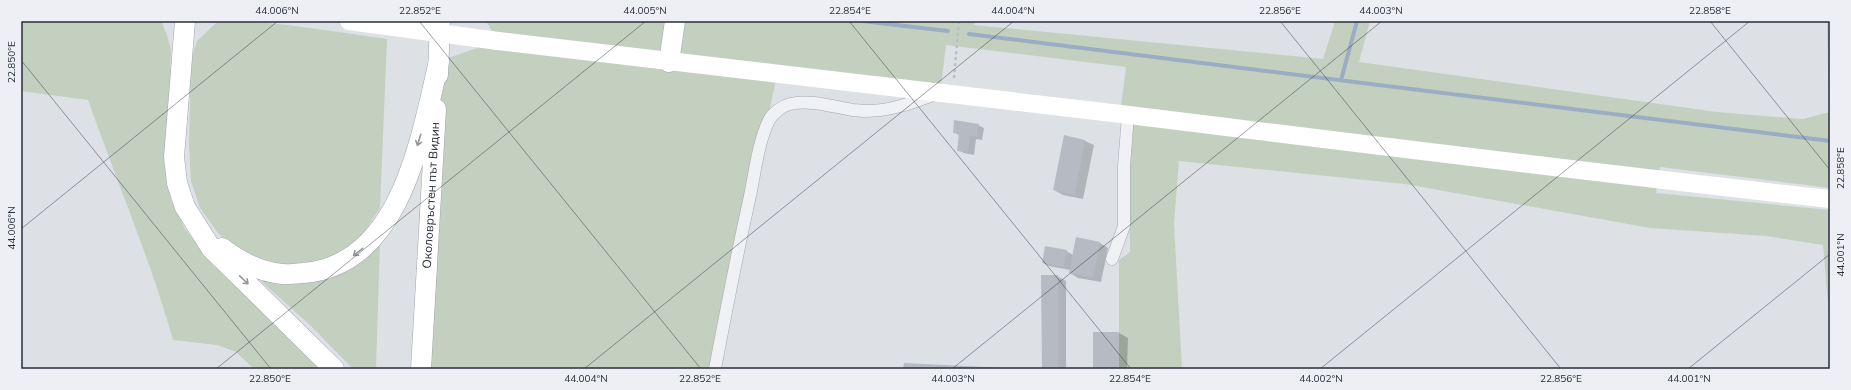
<svg xmlns="http://www.w3.org/2000/svg" width="1851" height="390" viewBox="0 0 1851 390" font-family="Mulish,sans-serif">
  <style>
    .green { fill: #c3d0bf }
    .shadow { fill: #0003 }
    .lines { fill: none; stroke-linecap: round; stroke-linejoin: round }
    .stream { stroke: #9aadc4; stroke-width: 4 }
    .building { fill: #b5bac3 }
    .minor-casing { stroke: #a3a8b0; stroke-width: 13 }
    .primary-casing { stroke: #9ea5b1; stroke-width: 21 }
    .path { stroke: #bcbec5; stroke-width: 2.5; stroke-dasharray: 3 3; stroke-linecap: butt }
    .minor { stroke: #f0f1f5; stroke-width: 12 }
    .secondary { stroke: #fff; stroke-width: 18 }
    .primary { stroke: #fff; stroke-width: 20 }
    .secondary-bridge { stroke: #fff; stroke-width: 18 }
    .oneway { stroke: #94969e }
    .ticks { fill: none; stroke: #282e3c; stroke-width: 1; stroke-opacity: 0.45 }
    .labels { text-anchor: middle; stroke-width: 3.5; stroke-linejoin: round; paint-order: stroke }
    .street-label { font-size: 12px; fill: #282e3c; stroke: #edeff4 }
    .neatline { fill: none; stroke: #282e3c; stroke-width: 1.5 }
    .ticks-label { font-size: 10px; text-anchor: middle; fill: #282e3c }
  </style>
  <rect width="100%" height="100%" fill="#dde1e6"/>
  <g class="green">
    <path d="M 21,21 L 161,21 L 167,35 L 171,50 L 167,171 L 171,200 L 185,229 L 204,253 L 329,369 L 254,369 L 236,352 L 217,345 L 173,340 C 150,258 116,180 88,100 L 21,91 Z"/>
    <path d="M 223,21 C 278,21 333,32 387,39 L 380,208 L 361,237 L 344,252 L 320,262 L 290,266 L 262,260 L 238,250 L 218,233 L 200,208 L 191,181 L 189,145 L 191,60 L 197,41 L 216,23 Z"/>
    <polygon points="486,21 975,21 974,25 1323,59 1335,21 1370,21 1359,62 1717,112 1803,119 1829,112 1827,21 1830,21 1830,188 1660,167 1656,193 1830,210 1830,327 1823,245 1766,236 1650,228 1405,184 1179,161 1174,223 1182,369 1119,369 1119,260 1130,252 1128,115 1120,114 1126,67 946,45 940,93 777,75 715,369 421,369 439,61 498,41"/>
    <polygon points="380,243 376,369 353,369 310,325 261,281 277,281"/>
  </g>
  <g class="shadow">
    <polygon points="978,125 984,128 982,140 976,139 974,155 964,153 958,150 960,136 954,132"/>
    <polygon points="1065,136 1085,141 1094,145 1083,199 1063,195 1054,190"/>
    <polygon points="1100,243 1108,248 1101,282 1078,278 1070,273 1070,270 1049,266 1043,263 1066,251 1073,255"/>
    <polygon points="1057,276 1066,281 1066,369 1043,369"/>
    <polygon points="1094,333 1119,333 1128,338 1127,369 1094,369"/>
  </g>
  <g class="lines">
    <g class="stream">
      <polyline points="862,21 948,31"/>
      <polyline points="969,34 1830,141"/>
      <polyline points="1341,80 1357,21"/>
    </g>
  </g>
  <g class="building">
    <polygon points="954,120 979,124 977,137 970,136 968,152 957,151 959,134 953,133"/>
    <polygon points="1064,135 1085,140 1075,195 1053,190"/>
    <polygon points="1076,237 1100,242 1093,278 1069,273"/>
    <polygon points="1045,246 1067,250 1064,267 1042,263"/>
    <polygon points="1041,275 1058,275 1058,369 1042,369"/>
    <rect x="1093" y="332" width="26" height="37"/>
    <polygon points="904,363 1004,368 1004,369 903,369"/>
  </g>
  <g class="lines">
    <g class="minor-casing">
      <g id="minor">
        <polyline points="1112,259 1124,226 1124,166 1128,115"/>
        <path d="M 715,369 C 726,311 737,254 750,196 C 755,172 758,143 769,120 C 773,113 782,106 790,104 C 810,99 834,107 853,110 C 883,114 909,104 936,94"/>
      </g>
    </g>
    <g class="primary-casing">
      <g id="primary">
        <polyline points="185,21 174,157 177,183 185,207 211,248 334,369"/>
        <polyline points="669,62 675,21"/>
        <polyline points="438,75 440,21"/>
        <path d="M 222,248 C 239,261 261,272 282,274 C 289,275 297,273 303,273 C 401,266 421,137 439,61"/>
        <path id="s1" d="M 421,369 L 436,109"/>
      </g>
    </g>
    <polyline class="path" points="954,78 959,21"/>
    <use href="#minor" class="minor"/>
    <path class="secondary" d="M 498,41 C 706,67 913,88 1121,114 C 1357,143 1593,173 1830,199"/>
    <use href="#primary" class="primary"/>
    <polyline class="secondary-bridge" points="349,21 498,41"/>
  </g>
  <defs><path id="oneway-shaft" d="M-6 0H5M1.5-3L5.5 0L1.5 3" fill="none" stroke-width="1.6" stroke-linecap="round" stroke-linejoin="round"/></defs>
  <g class="oneway">
    <use href="#oneway-shaft" transform="translate(419 140) rotate(107)"/>
    <use href="#oneway-shaft" transform="translate(358 252) rotate(142)"/>
    <use href="#oneway-shaft" transform="translate(244 280) rotate(44)"/>
  </g>
  <path class="ticks" d="M 419,21 L 701,369M 849,21 L 1131,369M 1280,21 L 1561,369M 1710,21 L 1830,170M 21,60 L 271,369M 21,229 L 278,21M 216,369 L 646,21M 584,369 L 1014,21M 952,369 L 1382,21M 1320,369 L 1750,21M 1688,369 L 1830,254"/>
  <g class="labels">
    <g class="street-label">
      <text dy="4" stroke="none"><textPath href="#s1" startOffset="174">Околовръстен път Видин</textPath></text>
    </g>
  </g>
  <rect width="1851" height="390" fill="none" stroke="#edeff4" stroke-width="44"/>
  <rect x="22" y="22" width="1807" height="346" class="neatline"/>
  <g class="ticks-label">
    <text x="277" y="14">44.006°N</text>
    <text x="420" y="14">22.852°E</text>
    <text x="645" y="14">44.005°N</text>
    <text x="850" y="14">22.854°E</text>
    <text x="1013" y="14">44.004°N</text>
    <text x="1280" y="14">22.856°E</text>
    <text x="1381" y="14">44.003°N</text>
    <text x="1710" y="14">22.858°E</text>
    <text transform="translate(11 62) rotate(-90)" y="4">22.850°E</text>
    <text transform="translate(1840 168) rotate(-90)" y="4">22.858°E</text>
    <text transform="translate(11 228) rotate(-90)" y="4">44.006°N</text>
    <text transform="translate(1840 255) rotate(-90)" y="4">44.001°N</text>
    <text x="270" y="382">22.850°E</text>
    <text x="586" y="382">44.004°N</text>
    <text x="700" y="382">22.852°E</text>
    <text x="953" y="382">44.003°N</text>
    <text x="1130" y="382">22.854°E</text>
    <text x="1321" y="382">44.002°N</text>
    <text x="1561" y="382">22.856°E</text>
    <text x="1689" y="382">44.001°N</text>
  </g>
</svg>
